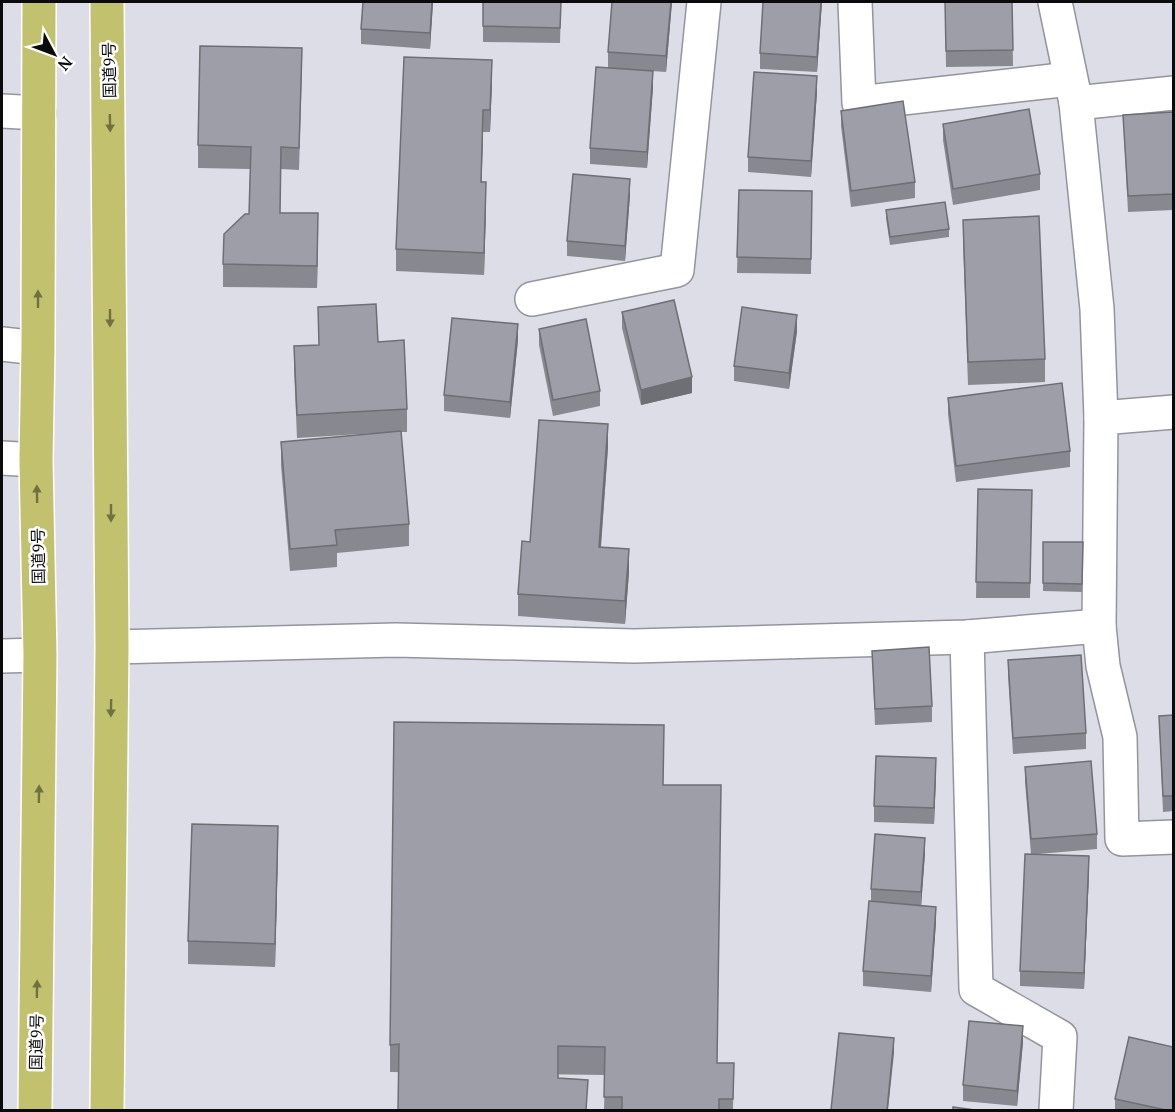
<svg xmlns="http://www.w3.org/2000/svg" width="1175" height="1112" viewBox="0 0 1175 1112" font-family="'PT Serif','Noto Sans JP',serif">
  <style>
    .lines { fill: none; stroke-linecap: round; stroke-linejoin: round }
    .minor-casing { stroke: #93949d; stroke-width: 36 }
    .trunk-casing { stroke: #fff; stroke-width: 36 }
    .minor { stroke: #fff; stroke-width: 33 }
    .trunk { stroke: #c2c26e; stroke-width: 33 }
    .wall { fill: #878890 }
    .shaded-wall { fill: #6e6f75 }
    .building { fill: #9d9ea7; stroke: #6e6f75; stroke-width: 1.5 }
    .oneway { fill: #707043 }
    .labels { text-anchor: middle; stroke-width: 5; stroke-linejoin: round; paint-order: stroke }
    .street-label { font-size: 16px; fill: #0b0b0e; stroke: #fff }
  </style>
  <rect width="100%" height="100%" fill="#dcdde7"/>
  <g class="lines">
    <g class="minor-casing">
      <g id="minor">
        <polyline points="855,2 859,103 1070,79"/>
        <polyline points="1055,2 1076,103 1097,309 1101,418"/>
        <polyline points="1076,103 1174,93"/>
        <polyline points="2,111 39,113"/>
        <polyline points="532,299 677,270 704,2"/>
        <polyline points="2,344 38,348"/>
        <polyline points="1174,412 1101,418 1099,626 1103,666 1120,737 1122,839 1174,837"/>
        <polyline points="2,458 36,460"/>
        <polyline points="967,637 976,989 1060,1037 1056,1110"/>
        <polyline points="112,647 396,640 634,646 967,637 1099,626"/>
        <polyline points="2,656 40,655"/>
      </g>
    </g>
    <g class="trunk-casing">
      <g id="trunk">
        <polyline points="35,1110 40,655 36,460 38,348 39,2"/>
        <polyline points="107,1110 112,647 107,2"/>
      </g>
    </g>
    <use href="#minor" class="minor"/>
    <use href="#trunk" class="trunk"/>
  </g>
  <g class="wall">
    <polygon points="433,2 430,49 361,44 361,29"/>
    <polygon points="483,2 561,2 560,43 483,42"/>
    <polygon points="672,2 666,72 608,68 608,52"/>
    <polygon points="822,2 817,72 760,69 760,53"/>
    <polygon points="945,2 1012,2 1013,66 946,67"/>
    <polygon points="302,70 299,170 281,169 280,213 318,235 317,288 223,287 223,264 249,214 250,169 198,168 198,145"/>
    <polygon points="492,82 490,132 483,132 481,182 486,205 484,275 396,271 396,249"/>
    <polygon points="653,87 647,168 590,164 590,148"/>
    <polygon points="817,92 811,177 748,172 748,157"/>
    <polygon points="841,111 915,182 915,198 851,207 841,126"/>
    <polygon points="1173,112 1173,210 1128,212 1123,115"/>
    <polygon points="943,124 1040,174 1040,190 953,205 943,140"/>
    <polygon points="739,190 812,191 811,274 737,273"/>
    <polygon points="630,195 625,261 567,256 567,241"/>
    <polygon points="886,210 949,229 949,237 890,245 886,218"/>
    <polygon points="963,220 1045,359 1045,382 968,385 963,242"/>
    <polygon points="318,307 378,342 407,409 407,432 401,432 409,524 409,546 337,553 337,567 290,571 281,465 281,442 378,433 297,438 294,368 294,346 319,345"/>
    <polygon points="622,312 692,393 641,405 622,328"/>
    <polygon points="539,329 600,391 600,406 553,416 539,345"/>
    <polygon points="797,331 789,389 734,381 734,366"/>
    <polygon points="518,340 510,418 444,411 444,395"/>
    <polygon points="948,398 1070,451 1070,467 956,482 948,414"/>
    <polygon points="608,447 601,547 629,572 625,624 518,616 518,594 530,542"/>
    <polygon points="978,489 1032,490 1030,598 976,598"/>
    <polygon points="1043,542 1083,542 1082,592 1043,591"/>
    <polygon points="872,651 932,706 932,722 875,725"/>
    <polygon points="1008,660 1086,733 1086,749 1013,754 1008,675"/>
    <polygon points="1173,715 1173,811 1163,812 1159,716"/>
    <polygon points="1025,767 1097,834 1097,849 1038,854 1089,872 1084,989 1020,986 1020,971 1031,854 1025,782"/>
    <polygon points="936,774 934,824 874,822 874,806"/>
    <polygon points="664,785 717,1063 734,1063 733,1110 604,1110 605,1075 390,1072 390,1045"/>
    <polygon points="278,848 275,967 188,964 188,941"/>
    <polygon points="925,853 921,905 936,922 931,992 863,986 863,971 871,902 871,889"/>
    <polygon points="1023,1042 1017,1106 963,1101 963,1085"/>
    <polygon points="1115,1099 1173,1110 1115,1110"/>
  </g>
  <g class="shaded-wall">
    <polygon points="432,2 433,2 430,49 430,33"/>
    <polygon points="671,2 672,2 666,72 666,56"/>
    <polygon points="821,2 822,2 817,72 817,57"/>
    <polygon points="492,60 492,82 490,132 490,110"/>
    <polygon points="653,71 653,87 647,168 647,152"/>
    <polygon points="817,76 817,92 811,177 811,161"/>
    <polygon points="483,110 483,132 481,205 481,182"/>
    <polygon points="630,179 630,195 625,261 625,246"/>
    <polygon points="486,182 486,205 484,275 484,253"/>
    <polygon points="318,213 318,235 317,288 317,266"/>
    <polygon points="797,315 797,331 789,389 789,373"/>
    <polygon points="518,324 518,340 510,418 510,402"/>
    <polygon points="692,377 692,393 641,405 641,390"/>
    <polygon points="608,424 608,447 599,570 599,547"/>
    <polygon points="629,549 629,572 625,624 625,601"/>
    <polygon points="936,758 936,774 934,824 934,808"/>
    <polygon points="278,826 278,848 275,967 275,944"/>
    <polygon points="925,838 925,853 921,908 921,892"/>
    <polygon points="1089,856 1089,872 1084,989 1084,973"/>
    <polygon points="936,907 936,922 931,992 931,976"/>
    <polygon points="1023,1026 1023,1042 1017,1106 1017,1091"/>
    <polygon points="894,1038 894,1053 888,1110 887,1110"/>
  </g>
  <g class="building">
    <polygon points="363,2 432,2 430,33 361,29"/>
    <polygon points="483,2 561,2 560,28 483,26"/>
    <polygon points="612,2 671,2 666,56 608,52"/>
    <polygon points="763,2 821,2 817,57 760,53"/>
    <polygon points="945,2 1012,2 1013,50 946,51"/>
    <polygon points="200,46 302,48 299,148 281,147 280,213 318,213 317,266 223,264 224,234 245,214 249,214 251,147 198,145"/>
    <polygon points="404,57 492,60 490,110 483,110 481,182 486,182 484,253 396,249"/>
    <polygon points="596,67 653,71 647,152 590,148"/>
    <polygon points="754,72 817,76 811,161 748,157"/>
    <polygon points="903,101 915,182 851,191 841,111"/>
    <polygon points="1029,109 1040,174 953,189 943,124"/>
    <polygon points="1173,112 1173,194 1128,196 1123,115"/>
    <polygon points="573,174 630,179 625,246 567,241"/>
    <polygon points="739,190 812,191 811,259 737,257"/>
    <polygon points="945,202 949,229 890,237 886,210"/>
    <polygon points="1039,216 1045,359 968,362 963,220"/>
    <polygon points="674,300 692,377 641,390 622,312"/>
    <polygon points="376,304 378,342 404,340 407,409 297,415 294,346 319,345 318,307"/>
    <polygon points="742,307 797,315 789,373 734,366"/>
    <polygon points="452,318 518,324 510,402 444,395"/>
    <polygon points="586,319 600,391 553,400 539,329"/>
    <polygon points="1062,383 1070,451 956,466 948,398"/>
    <polygon points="539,420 608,424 599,547 629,549 625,601 518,594 522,541 530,542"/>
    <polygon points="401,431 409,524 335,530 337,545 290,549 281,442"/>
    <polygon points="978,489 1032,490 1030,583 976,582"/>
    <polygon points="1043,542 1083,542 1082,584 1043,583"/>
    <polygon points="929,647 932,706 875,709 872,651"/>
    <polygon points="1081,655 1086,733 1013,738 1008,660"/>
    <polygon points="1173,715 1173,796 1163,796 1159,716"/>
    <polygon points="394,722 664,725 663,785 721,785 717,1063 734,1063 733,1099 719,1099 719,1110 622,1110 622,1097 604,1097 605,1047 558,1046 558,1078 588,1080 586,1110 398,1110 399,1044 390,1045"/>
    <polygon points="876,756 936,758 934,808 874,806"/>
    <polygon points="1091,761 1097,834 1031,839 1025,767"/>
    <polygon points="192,824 278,826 275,944 188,941"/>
    <polygon points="875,834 925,838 921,892 871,889"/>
    <polygon points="1025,854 1089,856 1084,973 1020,971"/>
    <polygon points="869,901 936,907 931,976 863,971"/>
    <polygon points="969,1021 1023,1026 1017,1091 963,1085"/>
    <polygon points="839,1033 894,1038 887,1110 831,1110"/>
    <polygon points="1129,1037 1173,1047 1173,1110 1166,1110 1115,1099"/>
    <polygon points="953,1107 975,1110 953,1110"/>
  </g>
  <defs><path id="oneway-solid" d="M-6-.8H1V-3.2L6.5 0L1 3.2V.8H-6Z" transform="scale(1.5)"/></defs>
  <g class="oneway">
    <use href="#oneway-solid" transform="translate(110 123) rotate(89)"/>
    <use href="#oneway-solid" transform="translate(38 299) rotate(-90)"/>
    <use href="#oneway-solid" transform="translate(110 318) rotate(90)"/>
    <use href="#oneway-solid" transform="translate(37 494) rotate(-91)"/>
    <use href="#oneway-solid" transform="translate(111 513) rotate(90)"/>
    <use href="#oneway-solid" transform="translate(111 708) rotate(91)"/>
    <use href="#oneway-solid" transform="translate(39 794) rotate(-89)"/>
    <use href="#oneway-solid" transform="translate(37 989) rotate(-89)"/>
  </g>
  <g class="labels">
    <g class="street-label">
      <text transform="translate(109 70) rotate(-91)" y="6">国道9号</text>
      <text transform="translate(38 556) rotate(-91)" y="6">国道9号</text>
      <text transform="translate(36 1042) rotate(-89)" y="6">国道9号</text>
    </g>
  </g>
  <rect width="1175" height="1112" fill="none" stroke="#0b0b0e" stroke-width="6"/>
  <g transform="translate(54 54) rotate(131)" stroke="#ffffff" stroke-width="4.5" paint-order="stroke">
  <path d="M0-4.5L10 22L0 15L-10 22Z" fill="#0b0b0e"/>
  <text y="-9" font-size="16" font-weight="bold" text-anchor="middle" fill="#0b0b0e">N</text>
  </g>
</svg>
